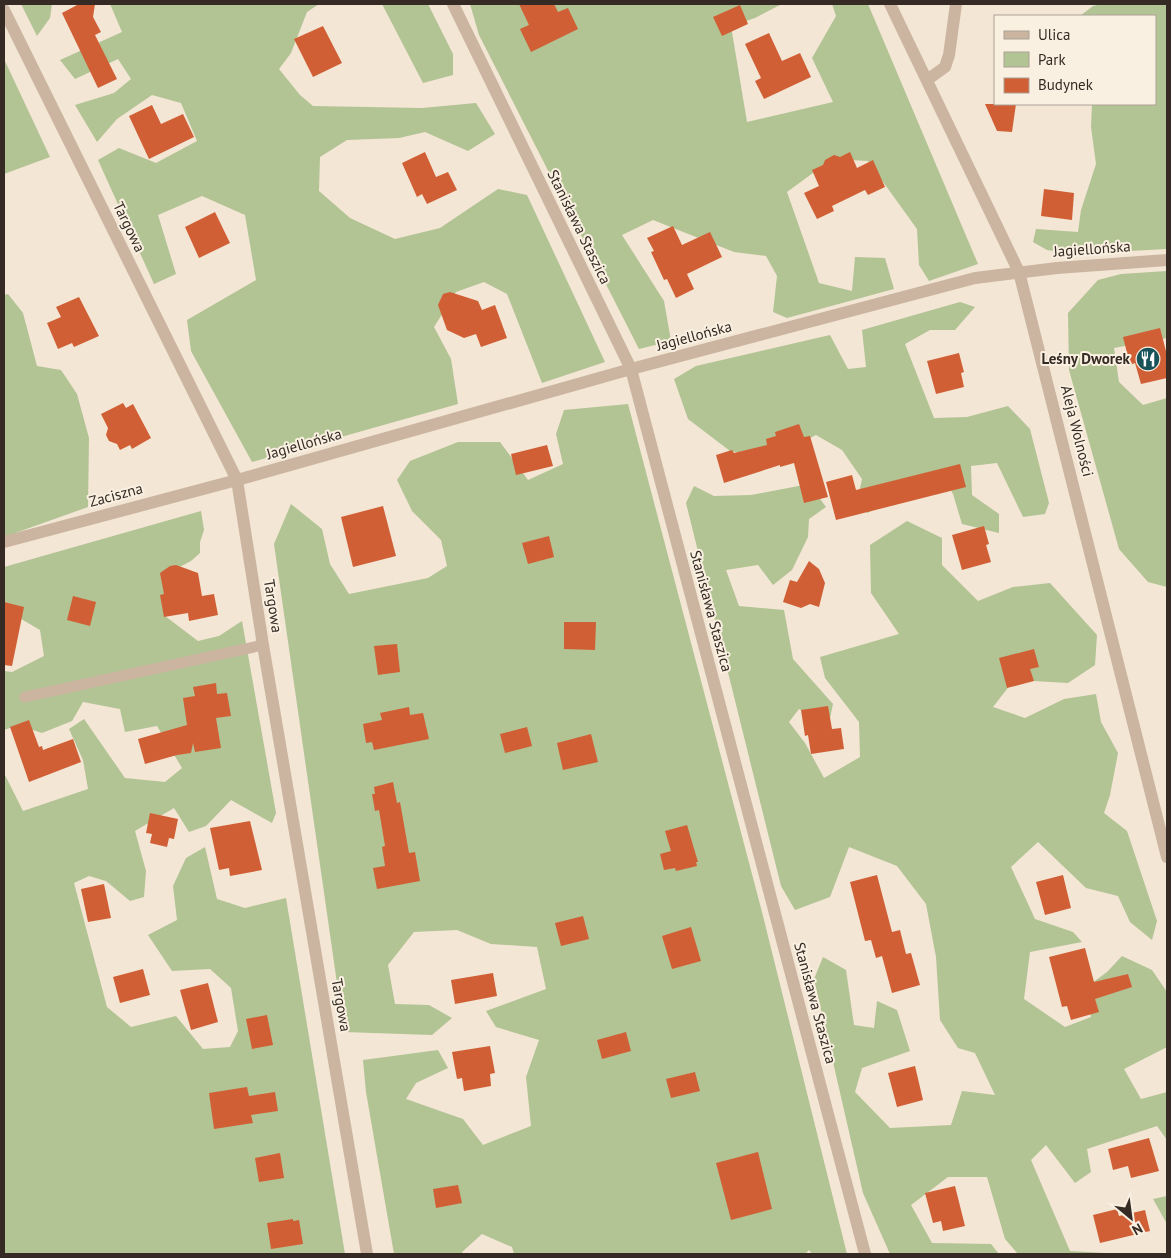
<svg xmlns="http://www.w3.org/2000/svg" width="1171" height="1258" viewBox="0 0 1171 1258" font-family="'PT Sans',sans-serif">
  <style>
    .green { fill: #b2c394 }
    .building { fill: #d15f35 }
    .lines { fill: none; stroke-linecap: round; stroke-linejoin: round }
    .service { stroke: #cbb5a0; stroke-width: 11 }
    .minor { stroke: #cbb5a0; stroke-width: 12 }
    .tertiary { stroke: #cbb5a0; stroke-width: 12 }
    .labels { text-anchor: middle; stroke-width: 4; stroke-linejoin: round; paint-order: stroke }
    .street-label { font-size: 15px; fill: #352a24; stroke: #faf0e1 }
    .poi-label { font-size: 15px; font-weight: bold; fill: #352a24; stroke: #faf0e1; text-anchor: end }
  </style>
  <rect width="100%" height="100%" fill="#f3e6d5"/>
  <g class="green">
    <polygon points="21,4 52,4 50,18 37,36"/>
    <polygon points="110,4 319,4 307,12 291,53 279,69 300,95 313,106 422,108 476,103 495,134 468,151 425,132 399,138 347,140 320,157 319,191 350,218 395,239 440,228 498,189 527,195 605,362 542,383 507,294 484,282 456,292 434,327 451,359 458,404 252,462 191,351 187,320 256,280 245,215 202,196 158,215 176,274 154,284 98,160 119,148 156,163 197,141 181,103 152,95 117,119 97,142 75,105 114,93 131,79 118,59 75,79 60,60 122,32"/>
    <polygon points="382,4 428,4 453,54 453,75 423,83"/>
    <polygon points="470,4 782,4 755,18 731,26 747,122 833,102 812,58 836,16 832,4 868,4 978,264 929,281 919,265 917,229 868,161 832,159 787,192 819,283 852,291 855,257 885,258 894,289 787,318 773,312 777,276 766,256 734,252 653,220 622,235 664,301 671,341 639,349 479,35"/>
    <polygon points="1102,4 1167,4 1167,249 1074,254 1047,250 1033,242 1036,229 1078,232 1081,210 1096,164 1091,127 1092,104 1155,104 1155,16 1080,16 1093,6"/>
    <polygon points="4,59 50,157 4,174"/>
    <polygon points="1167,271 1167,338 1114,348 1119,382 1143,405 1167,398 1167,587 1148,582 1119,549 1069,370 1068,313 1098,280 1121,274"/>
    <polygon points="8,294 23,313 37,366 61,370 77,394 89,438 88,507 4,537 4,295"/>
    <polygon points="960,302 975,307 955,330 930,330 905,344 934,418 967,417 1008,406 1030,429 1049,503 1045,514 1023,517 997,463 971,466 972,495 999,514 999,533 962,524 953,494 945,478 867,513 858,498 862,479 842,450 816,435 761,463 750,455 730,451 688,419 674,379 696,366 830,335 848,369 866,367 862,330"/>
    <polygon points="628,404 762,912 847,1254 812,1254 809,1250 805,1254 514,1254 512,1247 482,1234 462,1252 463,1254 394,1254 366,1092 363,1060 438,1050 448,1068 416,1083 406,1099 463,1119 483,1145 531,1126 526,1077 539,1040 496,1027 486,1011 546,989 537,947 491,944 457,930 414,932 388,965 395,1004 429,1005 452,1018 432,1035 344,1032 274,544 291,504 322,529 330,564 349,594 428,578 447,566 441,540 412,511 397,480 410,461 458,442 500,442 528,480 563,464 556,434 564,410"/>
    <polygon points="809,484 826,507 809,519 808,537 792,570 773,585 758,565 726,570 739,606 784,610 793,659 833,704 829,723 799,709 789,722 805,743 824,778 860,757 859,722 825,678 820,657 899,634 871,593 870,545 907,521 942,538 942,565 978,601 1013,587 1050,583 1097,635 1095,665 1068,683 1014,680 993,707 1025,718 1064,699 1096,694 1101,722 1118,753 1110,795 1104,813 1127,831 1157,921 1152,940 1130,922 1118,896 1086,888 1038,842 1011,867 1035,919 1073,932 1082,942 1030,952 1024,999 1065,1027 1091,1017 1084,989 1107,972 1122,956 1152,970 1167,992 1167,1047 1124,1069 1141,1099 1167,1092 1167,1140 1157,1126 1087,1149 1091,1172 1075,1183 1046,1145 1031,1160 1070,1251 1122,1254 1018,1254 1005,1239 987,1177 948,1177 911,1205 932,1243 991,1244 999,1254 890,1254 863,1193 814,979 823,957 846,970 854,1025 874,1028 877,1001 897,1010 910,1051 862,1068 855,1092 890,1128 951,1125 962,1091 995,1095 975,1053 958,1048 940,1020 936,957 926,904 897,866 849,847 830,897 795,910 781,886 686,503 694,486 714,496 751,495"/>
    <polygon points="201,511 204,530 200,542 200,553 191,561 168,573 165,616 198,641 219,636 242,621 276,813 272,823 231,800 206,826 189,832 174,808 135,831 146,871 144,897 130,901 106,881 89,876 74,883 107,1007 131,1027 176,1016 203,1049 230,1047 238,1031 231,988 210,969 172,971 148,935 177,920 173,886 186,858 205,847 217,899 245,908 286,898 345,1254 4,1254 4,773 23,811 88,789 83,760 69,729 84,719 125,778 165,782 182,768 157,726 125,732 120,709 83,702 72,721 42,733 18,725 4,730 4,671 12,672 44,656 40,630 4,609 4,567"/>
    <polygon points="1167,1196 1167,1224 1153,1199"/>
  </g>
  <g class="building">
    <polygon points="79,4 95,4 93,17 101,32 95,35 117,79 98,88 62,13"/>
    <polygon points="519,4 554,4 558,12 568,8 578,29 531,52 520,29 529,25"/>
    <polygon points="740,5 748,24 722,36 713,17"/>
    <polygon points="323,26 342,63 313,77 294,39"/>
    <polygon points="769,33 782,61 800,53 811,77 764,99 755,81 761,78 745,44"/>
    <polygon points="985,104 1016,104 1012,132 997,131"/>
    <polygon points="152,105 161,124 183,114 194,137 149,159 129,116"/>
    <polygon points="425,152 436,177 448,172 457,190 427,204 422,194 417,197 402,163"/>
    <polygon points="850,152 857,168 873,160 885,187 868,195 865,190 832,206 834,211 817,219 804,193 819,186 812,170 823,165 825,160 834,155 840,157"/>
    <polygon points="1044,189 1074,193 1072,220 1041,216"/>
    <polygon points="215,212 230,243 199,258 185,227"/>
    <polygon points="673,226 682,245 710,232 722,257 687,274 694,289 676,298 667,279 664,280 651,252 654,251 647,238"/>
    <polygon points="450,292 478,301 482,310 495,305 507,338 481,347 476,334 464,338 447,330 438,305 443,294"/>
    <polygon points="79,297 99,336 74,347 72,343 58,349 47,323 61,317 56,307"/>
    <polygon points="1160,328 1167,355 1167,378 1141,384 1135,363 1130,365 1123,337"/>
    <polygon points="959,353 964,372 961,373 964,387 936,394 927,361"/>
    <polygon points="123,403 126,408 133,404 151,438 132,449 130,445 120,450 117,444 109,441 106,435 108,428 101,414"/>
    <polygon points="799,424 804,437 810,436 828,497 804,503 794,463 780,467 780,465 724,483 716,455 732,450 734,453 767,445 766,439 776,436 775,432"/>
    <polygon points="547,445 553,466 516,475 511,454"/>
    <polygon points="960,464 966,487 836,520 826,482 852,475 856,490"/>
    <polygon points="383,506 396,556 353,567 341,517"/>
    <polygon points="984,526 989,544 986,545 991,562 962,570 952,535"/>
    <polygon points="549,536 554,557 528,564 522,543"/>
    <polygon points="809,561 819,569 825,583 819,607 810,604 801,608 783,602 790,580 797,582"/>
    <polygon points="176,565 198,573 202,596 214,594 218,615 189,621 188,613 164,617 160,595 164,594 160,573 170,566"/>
    <polygon points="73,596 96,602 90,626 67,620"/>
    <polygon points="4,602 24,607 12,666 4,665"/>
    <polygon points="564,622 596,622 595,650 564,649"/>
    <polygon points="397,644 400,672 378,675 374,646"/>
    <polygon points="1034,649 1039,667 1030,669 1034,681 1007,688 999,658"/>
    <polygon points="216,683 217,694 227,693 231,716 216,718 221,748 195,752 193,743 191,753 177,755 145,764 138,739 187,725 183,698 195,696 193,687"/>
    <polygon points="828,706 832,729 841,728 844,749 811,754 808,735 805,736 801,710"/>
    <polygon points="409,707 410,715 423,713 429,739 374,750 372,742 366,743 363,724 382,720 380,713"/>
    <polygon points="29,720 39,747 42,746 43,750 73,739 81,762 29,782 10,727"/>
    <polygon points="527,727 532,746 505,753 500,734"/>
    <polygon points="591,734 598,762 563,770 557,743"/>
    <polygon points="393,782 397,803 400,802 409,853 415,852 420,881 377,889 373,868 385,866 382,847 385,846 379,810 375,811 372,794 375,794 374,787"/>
    <polygon points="150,813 178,819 174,839 169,838 167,847 150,843 152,834 146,833"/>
    <polygon points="250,821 262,870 230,876 229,868 219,870 210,828"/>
    <polygon points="687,825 698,862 696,862 697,866 676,871 675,868 664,870 660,854 671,851 665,831"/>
    <polygon points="877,875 892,932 900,930 906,954 911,953 920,985 892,993 882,956 876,958 871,940 865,941 850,882"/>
    <polygon points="1063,875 1071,908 1045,915 1036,882"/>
    <polygon points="104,884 111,918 88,922 81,889"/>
    <polygon points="583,916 589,939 561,946 555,923"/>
    <polygon points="691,927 701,961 672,969 662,936"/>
    <polygon points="1085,948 1094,982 1128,974 1132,987 1095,999 1099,1012 1071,1020 1067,1006 1062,1007 1049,957"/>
    <polygon points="143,969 150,995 120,1003 113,977"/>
    <polygon points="493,973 497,996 455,1004 451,980"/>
    <polygon points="208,983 218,1022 191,1030 180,990"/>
    <polygon points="267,1015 273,1045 252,1049 246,1019"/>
    <polygon points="626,1032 631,1051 602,1059 597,1040"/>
    <polygon points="490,1046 495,1073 490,1074 491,1086 464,1091 462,1078 457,1079 452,1052"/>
    <polygon points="915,1066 923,1100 897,1107 888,1073"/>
    <polygon points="695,1072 700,1091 671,1098 666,1079"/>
    <polygon points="247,1087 249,1096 275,1092 278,1111 251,1115 253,1123 214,1129 209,1093"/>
    <polygon points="1149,1138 1159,1171 1131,1178 1128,1166 1113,1170 1108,1149"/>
    <polygon points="758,1152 772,1209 731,1220 716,1163"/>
    <polygon points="280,1153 284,1178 259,1182 255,1158"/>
    <polygon points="458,1185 462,1203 436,1208 433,1189"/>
    <polygon points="955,1186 965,1226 943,1231 941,1221 933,1223 925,1193"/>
    <polygon points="1117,1209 1119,1216 1145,1210 1150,1231 1100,1243 1093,1215"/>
    <polygon points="293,1219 293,1221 299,1220 303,1244 271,1249 267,1223"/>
  </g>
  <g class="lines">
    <polyline class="service" points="25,697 263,645"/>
    <g class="minor">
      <polyline points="453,4 631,369 865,1254"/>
      <polyline points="4,10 237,480 263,645 367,1254"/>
      <polyline points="927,80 945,67 949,55 956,4"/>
      <polyline points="4,542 237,480 631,369 975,278 1057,268 1167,260"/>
    </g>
    <polyline class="tertiary" points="890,4 1019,272 1167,857"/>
  </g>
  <defs>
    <g id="restaurant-disc" transform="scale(1.25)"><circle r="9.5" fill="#175359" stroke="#faf0e1"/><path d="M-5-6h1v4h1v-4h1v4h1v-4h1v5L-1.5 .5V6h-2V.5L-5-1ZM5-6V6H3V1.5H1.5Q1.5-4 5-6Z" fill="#fff"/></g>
  </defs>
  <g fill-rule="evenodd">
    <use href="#restaurant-disc" x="1148" y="359"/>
  </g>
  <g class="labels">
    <g class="street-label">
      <text transform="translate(129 227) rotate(64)" y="5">Targowa</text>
      <text transform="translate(579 227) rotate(64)" y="5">Stanisława Staszica</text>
      <text transform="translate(1092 249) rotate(-4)" y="5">Jagiellońska</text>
      <text transform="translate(694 336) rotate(-15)" y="5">Jagiellońska</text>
      <text transform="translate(1077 431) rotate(76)" y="5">Aleja Wolności</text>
      <text transform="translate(304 444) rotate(-16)" y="5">Jagiellońska</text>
      <text transform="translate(116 495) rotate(-15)" y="5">Zaciszna</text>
      <text transform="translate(273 606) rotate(81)" y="5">Targowa</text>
      <text transform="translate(711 611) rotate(75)" y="5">Stanisława Staszica</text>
      <text transform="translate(815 1003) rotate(75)" y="5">Stanisława Staszica</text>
      <text transform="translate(341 1005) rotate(80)" y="5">Targowa</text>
    </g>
    <g class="poi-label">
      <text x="1130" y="364">Leśny Dworek</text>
    </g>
  </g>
  <rect width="1171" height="1258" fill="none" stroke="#352a24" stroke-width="10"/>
  <rect x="994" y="15" width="162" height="90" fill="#faf0e1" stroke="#aba195"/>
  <rect x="1004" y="31" width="25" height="8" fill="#cbb5a0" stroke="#aba195"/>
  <text x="1038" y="40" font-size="15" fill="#352a24">Ulica</text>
  <rect x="1004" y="52" width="25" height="15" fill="#b2c394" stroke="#aba195"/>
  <text x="1038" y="65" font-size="15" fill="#352a24">Park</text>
  <rect x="1004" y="78" width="25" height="15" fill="#d15f35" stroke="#aba195"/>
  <text x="1038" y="90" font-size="15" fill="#352a24">Budynek</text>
  <g transform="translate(1131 1218) rotate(151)" stroke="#faf0e1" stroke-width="4" paint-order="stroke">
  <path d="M0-4L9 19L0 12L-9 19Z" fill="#352a24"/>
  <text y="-8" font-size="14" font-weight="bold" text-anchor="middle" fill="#352a24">N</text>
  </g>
</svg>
